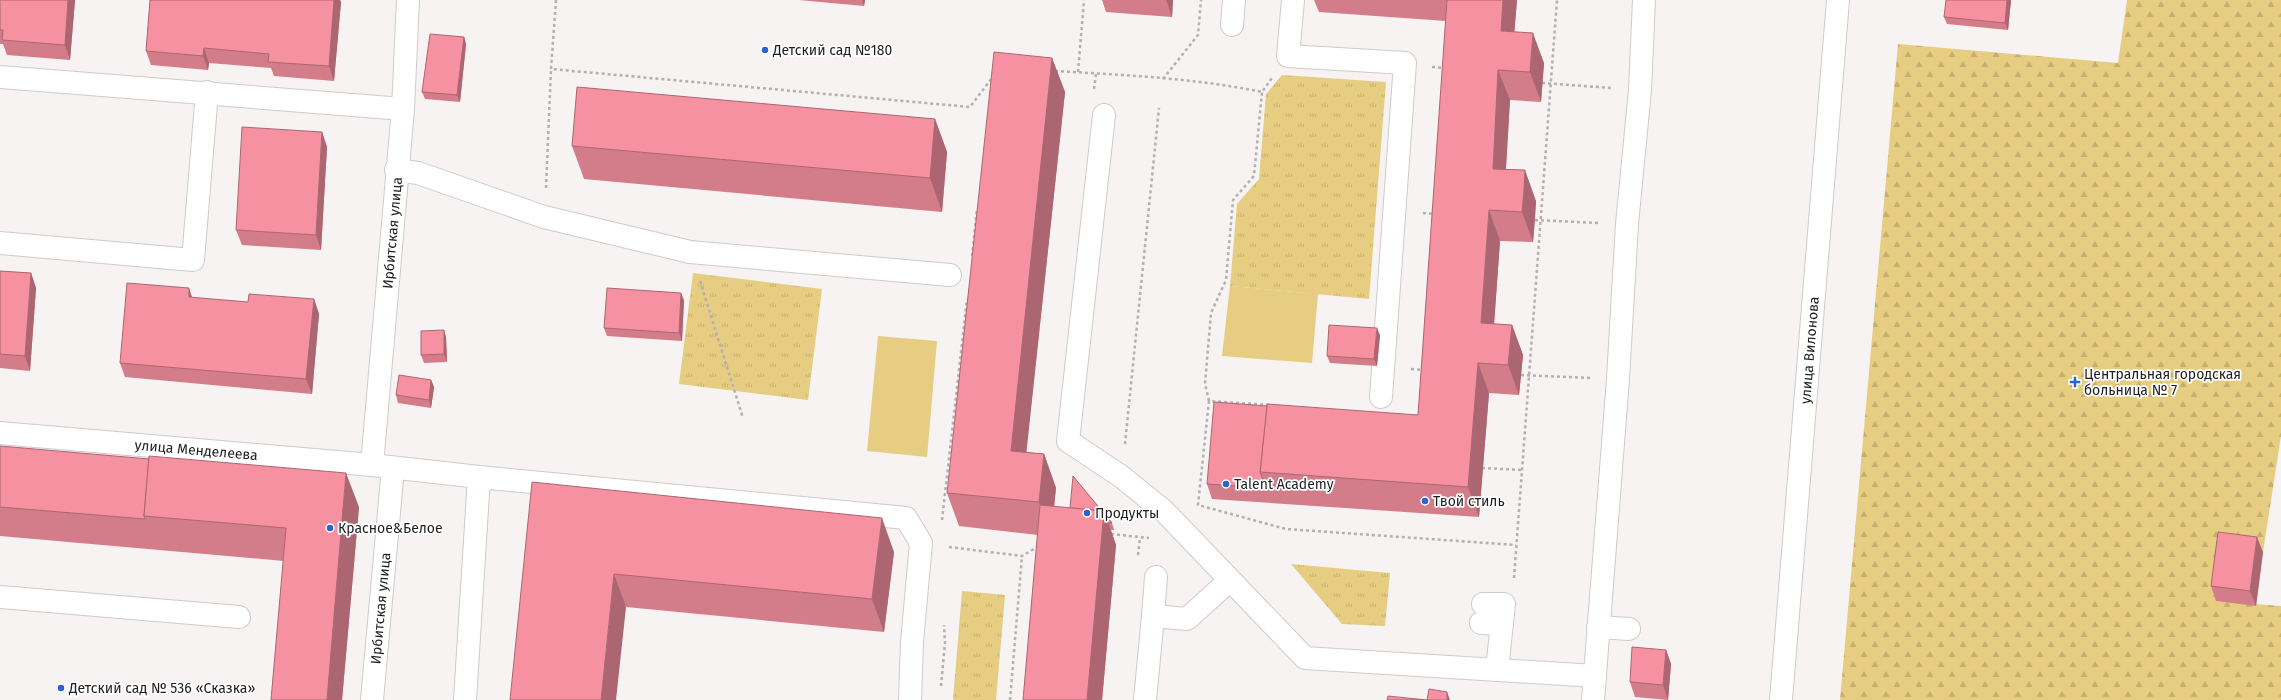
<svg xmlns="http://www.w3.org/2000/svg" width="2281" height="700" viewBox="0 0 2281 700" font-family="'Fira Sans',sans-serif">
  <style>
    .grass { fill: #e7cd81 }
    .forest { fill: url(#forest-firs) }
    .park { fill: url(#park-tufts) }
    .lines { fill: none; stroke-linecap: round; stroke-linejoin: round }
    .minor-casing { stroke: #cecbca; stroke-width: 24 }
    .path { stroke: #b3b1b0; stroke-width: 2.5; stroke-dasharray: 3 3; stroke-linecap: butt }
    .minor { stroke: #fff; stroke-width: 22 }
    .wall { fill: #d47d8a }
    .shaded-wall { fill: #ac6671 }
    .building { fill: #f691a1; stroke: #ac6671 }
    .poi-dot { fill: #2963d0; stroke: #fff; stroke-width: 1.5 }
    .labels { text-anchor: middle; stroke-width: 3.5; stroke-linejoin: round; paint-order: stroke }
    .poi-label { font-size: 14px; fill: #1f1e1e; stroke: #fff; text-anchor: start }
    .street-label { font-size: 14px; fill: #1f1e1e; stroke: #fff }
  </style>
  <defs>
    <pattern id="forest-firs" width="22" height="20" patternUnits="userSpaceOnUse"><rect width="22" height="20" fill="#e7cd81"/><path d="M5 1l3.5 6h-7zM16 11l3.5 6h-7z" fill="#c6b06f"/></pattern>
    <pattern id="park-tufts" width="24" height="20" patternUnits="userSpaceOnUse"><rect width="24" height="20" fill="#e7cd81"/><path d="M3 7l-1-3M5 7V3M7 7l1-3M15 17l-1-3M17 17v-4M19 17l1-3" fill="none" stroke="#c6b06f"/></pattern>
  </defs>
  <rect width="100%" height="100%" fill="#f6f3f2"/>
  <g class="grass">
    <polygon points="1230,286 1318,294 1312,363 1222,356"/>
    <polygon points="878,336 937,341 927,457 867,451"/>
  </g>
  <polygon class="forest" points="2127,0 2281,0 2281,436 2263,552 2223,547 2216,601 2281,606 2281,700 1840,700 1898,44 2118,63"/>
  <g class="park">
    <polygon points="1282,75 1386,82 1369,299 1230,286 1237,204 1259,179 1266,94"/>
    <polygon points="693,273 822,289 808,400 679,384"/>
    <polygon points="1291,564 1390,573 1385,626 1342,624"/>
    <polygon points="962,591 1005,595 996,700 953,700"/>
  </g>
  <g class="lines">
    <g class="minor-casing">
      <g id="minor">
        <polyline points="1293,0 1288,56 1405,63 1381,397"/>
        <polyline points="1232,25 1234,0"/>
        <polyline points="0,77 403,109"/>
        <polyline points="1104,115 1068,441 1122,477 1164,511 1305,658 1595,676"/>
        <polyline points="396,170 418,173 544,217 690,252 950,275"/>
        <polyline points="0,243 193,260 207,92"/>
        <path id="s1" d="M 0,433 L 372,465 L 479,477"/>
        <path id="s2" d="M 372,465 L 403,109 L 408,0"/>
        <polyline points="0,597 239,617"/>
        <polyline points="1483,604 1504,604 1497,670"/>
        <polyline points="1153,616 1156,577"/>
        <polyline points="1481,623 1502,624"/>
        <polyline points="1598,627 1629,629"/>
        <path id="s3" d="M 372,700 L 393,468"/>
        <polyline points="465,700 479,477 906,518 921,543 912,642 910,700"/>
        <polyline points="1145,700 1153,616 1187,619 1230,580"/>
        <polyline points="1593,700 1618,379 1627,224 1640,90 1644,0"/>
        <path id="s4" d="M 1781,700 L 1838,0"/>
      </g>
    </g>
    <g class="path">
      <polyline points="556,0 551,69 970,107 992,78"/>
      <polyline points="1432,67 1445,68"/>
      <path d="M 1055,71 C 1124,75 1194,78 1262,92 L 1272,78"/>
      <polyline points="1078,72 1084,0"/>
      <polyline points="1163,79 1198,35 1201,0"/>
      <polyline points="1542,83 1612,88"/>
      <polyline points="1094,89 1096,74"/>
      <polyline points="546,188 551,69"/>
      <polyline points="1423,213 1434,214"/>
      <polyline points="1535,220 1598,223"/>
      <polyline points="972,256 977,209"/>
      <polyline points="700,281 743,418"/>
      <polyline points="1411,369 1424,370"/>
      <polyline points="1521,375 1591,378"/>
      <polyline points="1209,401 1205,384 1211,313 1226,280 1233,200 1254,176 1262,92"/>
      <polyline points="1269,405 1209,401 1198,505 1286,529 1516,545"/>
      <polyline points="1125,444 1159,108"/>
      <polyline points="1482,468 1522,470"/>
      <polyline points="942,520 967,299"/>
      <polyline points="1111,534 1149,538"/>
      <polyline points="949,547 1022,556 1039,546"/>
      <polyline points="1138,555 1140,538"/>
      <polyline points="1514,578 1557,0"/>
      <polyline points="941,686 945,643 944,625"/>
      <polyline points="1010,700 1022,556"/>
    </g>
    <use href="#minor" class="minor"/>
  </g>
  <g class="wall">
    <polygon points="0,0 75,0 70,60 7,55 3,44 0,44"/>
    <polygon points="150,0 340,0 341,2 334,81 274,76 271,68 209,63 208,70 151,65 146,51"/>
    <polygon points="799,0 865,0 864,6"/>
    <polygon points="1102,0 1173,0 1172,17 1106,12"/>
    <polygon points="1314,0 1517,0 1514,32 1544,63 1541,102 1510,100 1506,169 1536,201 1535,220 1533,242 1500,241 1494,324 1512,325 1523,355 1519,395 1489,393 1479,517 1212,499 1207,484 1267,406 1418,415 1446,21 1319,12"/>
    <polygon points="2011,0 2008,30 1947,24 1944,17"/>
    <polygon points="464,37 466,44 460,102 425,99 422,92"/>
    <polygon points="1052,58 1065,92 1026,452 1044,454 1056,488 1054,507 1106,515 1112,523 1114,530 1111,530 1116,545 1102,700 1023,700 1038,535 959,526 947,493"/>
    <polygon points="935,119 947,152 942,212 584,179 572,146"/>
    <polygon points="322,132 327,147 321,250 242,245 236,230"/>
    <polygon points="0,271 31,273 36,288 30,371 0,368"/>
    <polygon points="192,298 248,302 314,299 319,314 312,394 125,377 120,363"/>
    <polygon points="684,300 682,341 607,336 604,328"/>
    <polygon points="1380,335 1377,366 1330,363 1327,356"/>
    <polygon points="446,337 447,362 424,363 421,355"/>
    <polygon points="431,380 434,387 431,408 398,403 396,395"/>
    <polygon points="0,446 359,507 342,700 271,700 284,561 0,536"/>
    <polygon points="532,482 894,552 884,632 626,607"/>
    <polygon points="2263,552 2256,606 2216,601 2211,586"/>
    <polygon points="1666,650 1671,664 1668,700 1635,697 1630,682"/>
  </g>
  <g class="shaded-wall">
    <polygon points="68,0 75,0 70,60 65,45"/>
    <polygon points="334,0 340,0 341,2 334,81 329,66"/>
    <polygon points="862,0 865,0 864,6"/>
    <polygon points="1166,0 1173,0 1172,17"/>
    <polygon points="1503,0 1517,0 1512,62 1501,31"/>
    <polygon points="2007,0 2011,0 2008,30 2005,23"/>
    <polygon points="1533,33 1544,63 1541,102 1530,72"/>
    <polygon points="464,37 466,44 460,102 457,95"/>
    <polygon points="204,48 209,63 208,70 203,56"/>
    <polygon points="1052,58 1065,92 1023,484 1011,451"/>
    <polygon points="1498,70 1510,100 1504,199 1493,169"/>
    <polygon points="935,119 947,152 942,212 930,178"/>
    <polygon points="322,132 327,147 321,250 316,235"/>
    <polygon points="1525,170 1536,201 1533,242 1522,212"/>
    <polygon points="1489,210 1500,241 1492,353 1481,323"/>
    <polygon points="31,273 36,288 30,371 25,356"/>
    <polygon points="189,288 194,303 189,297"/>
    <polygon points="681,293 684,300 682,341 679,333"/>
    <polygon points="314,299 319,314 312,394 306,379"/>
    <polygon points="1512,325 1523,355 1519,395 1508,365"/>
    <polygon points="1377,328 1380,335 1377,366 1374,359"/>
    <polygon points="444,330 446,337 447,362 444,354"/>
    <polygon points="1478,363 1489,393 1479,517 1468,487"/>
    <polygon points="431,380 434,387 431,408 429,400"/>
    <polygon points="1044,454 1056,488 1051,536 1039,502"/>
    <polygon points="346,473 359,507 342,700 327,700"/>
    <polygon points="1104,511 1116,545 1102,700 1087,700"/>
    <polygon points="882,518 894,552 884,632 872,599"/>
    <polygon points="2257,537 2263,552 2256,606 2250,591"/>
    <polygon points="614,574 626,607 616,700 601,700"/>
    <polygon points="1666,650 1671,664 1668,700 1663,685"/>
    <polygon points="1447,692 1450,700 1447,700"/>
  </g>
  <g class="building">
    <polygon points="0,0 68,0 65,45 2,40 3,30 0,30"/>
    <polygon points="150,0 334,0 329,66 268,62 269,54 204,48 203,56 146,51"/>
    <polygon points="1447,0 1503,0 1501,31 1533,33 1530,72 1498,70 1493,169 1525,170 1524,190 1522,212 1489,210 1481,323 1512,325 1508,365 1478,363 1468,487 1260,472 1267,404 1418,415"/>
    <polygon points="1946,0 2007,0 2005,23 1944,17"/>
    <polygon points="430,34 464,37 457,95 422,92"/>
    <polygon points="994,52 1052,58 1011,451 1044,454 1039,502 947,493"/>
    <polygon points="577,87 935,119 930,178 572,146"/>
    <polygon points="242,127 322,132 316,235 236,230"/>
    <polygon points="0,271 31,273 25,356 0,354"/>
    <polygon points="127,283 189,288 189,297 248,302 249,294 314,299 306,379 120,363"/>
    <polygon points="607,288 681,293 679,333 604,328"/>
    <polygon points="1329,325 1377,328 1374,359 1327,356"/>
    <polygon points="444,330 444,354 421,355 421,331"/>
    <polygon points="399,375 431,380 429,400 396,395"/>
    <polygon points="1214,402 1267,406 1260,472 1266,488 1207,484"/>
    <polygon points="0,446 149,459 144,516 145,519 0,507"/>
    <polygon points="149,456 346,473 327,700 271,700 286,528 144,516"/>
    <polygon points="1073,476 1102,511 1070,508"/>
    <polygon points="532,482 882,518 872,599 614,574 601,700 510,700"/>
    <polygon points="1040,505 1104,511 1087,700 1023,700"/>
    <polygon points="1106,515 1112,523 1108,522"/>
    <polygon points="2218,532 2257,537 2250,591 2211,586"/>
    <polygon points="1632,647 1666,650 1663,685 1630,682"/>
    <polygon points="1429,689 1447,692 1447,700 1387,700 1388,696 1427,700"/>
  </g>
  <g class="poi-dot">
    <circle cx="765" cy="50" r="4"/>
    <path d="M2073 376h4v4h4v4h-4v4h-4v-4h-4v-4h4z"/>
    <circle cx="1226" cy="484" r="4"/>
    <circle cx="1425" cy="501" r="4"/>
    <circle cx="1087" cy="513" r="4"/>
    <circle cx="330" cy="528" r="4"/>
    <circle cx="61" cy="688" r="4"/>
  </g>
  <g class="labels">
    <g class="poi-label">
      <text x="773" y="55">Детский сад №180</text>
      <text x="2084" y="379">Центральная городская<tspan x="2084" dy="16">больница № 7</tspan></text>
      <text x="1234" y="489">Talent Academy</text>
      <text x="1433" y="506">Твой стиль</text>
      <text x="1095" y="518">Продукты</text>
      <text x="338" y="533">Красное&amp;Белое</text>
      <text x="69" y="693">Детский сад № 536 «Сказка»</text>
    </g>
    <g class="street-label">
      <text dy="5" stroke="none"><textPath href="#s2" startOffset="233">Ирбитская улица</textPath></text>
      <text dy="5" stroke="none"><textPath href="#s4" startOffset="351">улица Вилонова</textPath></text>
      <text dy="5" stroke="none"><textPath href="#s1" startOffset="197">улица Менделеева</textPath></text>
      <text dy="5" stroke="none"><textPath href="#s3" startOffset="92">Ирбитская улица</textPath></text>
    </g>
  </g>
</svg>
